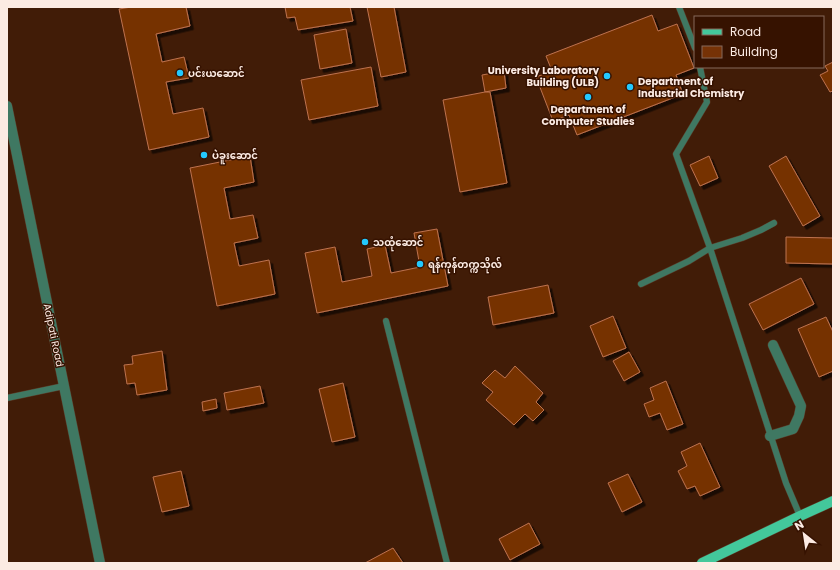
<svg xmlns="http://www.w3.org/2000/svg" width="840" height="570" viewBox="0 0 840 570" font-family="Poppins,'Noto Sans Myanmar',sans-serif">
  <style>
    .building { fill: #763206; stroke: #be724d; filter: url(#shadow) }
    .lines { fill: none; stroke-linecap: round; stroke-linejoin: round }
    .lane-casing { stroke: #5b3926; stroke-width: 7 }
    .street-casing { stroke: #5b3926; stroke-width: 11 }
    .primary-casing { stroke: #5b3926; stroke-width: 11 }
    .lane { stroke: #3f7862; stroke-width: 6 }
    .street { stroke: #3f7862; stroke-width: 10 }
    .primary { stroke: #43c89b; stroke-width: 10 }
    .poi-dot { fill: #23c9fe; stroke: #361200; stroke-width: 1.5 }
    .labels { text-anchor: middle; stroke-width: 3; stroke-linejoin: round; paint-order: stroke }
    .poi-label { font-size: 10px; font-weight: bold; fill: #fcebe3; stroke: #361200; text-anchor: start }
    .street-label { font-size: 10px; fill: #fcebe3; stroke: #361200 }
  </style>
  <defs>
    <filter id="shadow"><feDropShadow dx="3.5" dy="3.5" stdDeviation="0" flood-color="#0009"/></filter>
  </defs>
  <rect width="100%" height="100%" fill="#411c07"/>
  <g class="building">
    <polygon points="131,7 186,7 190,26 156,34 162,62 184,57 189,78 166,82 173,114 203,108 209,137 149,150 119,9"/>
    <polygon points="285,7 350,7 353,21 298,30 295,17 287,18"/>
    <polygon points="367,7 394,7 406,72 381,77"/>
    <polygon points="652,15 658,31 677,24 694,68 676,75 683,94 577,135 569,115 553,121 536,77 552,71 546,56"/>
    <polygon points="346,29 352,63 320,69 314,35"/>
    <polygon points="833,62 833,91 830,92 820,75 828,71 825,66"/>
    <polygon points="371,67 378,106 309,120 301,80"/>
    <polygon points="504,71 506,88 485,92 482,75"/>
    <polygon points="485,92 490,92 507,183 460,192 443,100"/>
    <polygon points="250,156 254,182 224,188 230,219 253,215 258,238 234,243 239,266 269,260 275,294 217,306 190,168"/>
    <polygon points="709,156 718,178 700,186 690,165"/>
    <polygon points="786,156 820,216 803,226 769,166"/>
    <polygon points="437,229 448,286 317,313 305,253 335,247 342,282 372,276 367,249 385,245 391,273 420,267 414,233"/>
    <polygon points="786,237 833,238 833,264 786,263"/>
    <polygon points="801,278 814,304 763,330 749,304"/>
    <polygon points="548,285 554,313 493,325 488,297"/>
    <polygon points="613,316 626,348 603,357 590,326"/>
    <polygon points="826,317 833,332 833,371 819,377 798,329"/>
    <polygon points="162,351 167,390 137,395 135,383 127,384 124,365 133,364 132,356"/>
    <polygon points="629,352 640,372 624,381 613,361"/>
    <polygon points="515,366 543,393 536,402 544,410 533,421 525,414 514,425 486,400 493,392 482,383 495,370 505,378"/>
    <polygon points="666,381 683,424 667,430 660,413 649,417 644,404 654,400 650,388"/>
    <polygon points="343,383 355,437 332,442 319,389"/>
    <polygon points="260,386 264,403 227,410 224,393"/>
    <polygon points="216,399 217,408 203,411 202,402"/>
    <polygon points="700,443 720,487 700,496 695,486 687,489 678,471 687,466 681,452"/>
    <polygon points="181,471 189,506 162,512 153,477"/>
    <polygon points="628,474 642,502 622,512 608,483"/>
    <polygon points="529,523 540,544 510,560 499,539"/>
    <polygon points="393,548 403,563 365,563"/>
  </g>
  <g class="lines">
    <g class="lane-casing">
      <g id="lane">
        <polyline points="679,7 695,48"/>
        <polyline points="700,67 707,102 676,154 710,248 786,483 800,516"/>
        <polyline points="641,284 689,261 710,248 742,238 761,230 774,223"/>
        <polyline points="386,321 447,563"/>
        <polyline points="7,398 64,386"/>
      </g>
    </g>
    <g class="street-casing">
      <g id="street">
        <polyline points="7,106 100,563"/>
        <polyline points="770,436 793,429 799,416 801,406 773,345"/>
      </g>
    </g>
    <g class="primary-casing">
      <polyline id="primary" points="702,563 800,516 833,501"/>
    </g>
    <use href="#lane" class="lane"/>
    <use href="#street" class="street"/>
    <use href="#primary" class="primary"/>
  </g>
  <g class="poi-dot">
    <circle cx="180" cy="73" r="4"/>
    <circle cx="607" cy="76" r="4"/>
    <circle cx="630" cy="87" r="4"/>
    <circle cx="588" cy="97" r="4"/>
    <circle cx="204" cy="155" r="4"/>
    <circle cx="365" cy="242" r="4"/>
    <circle cx="420" cy="264" r="4"/>
  </g>
  <g class="labels">
    <g class="poi-label">
      <text x="599" y="74" text-anchor="end">University Laboratory<tspan x="599" dy="12">Building (ULB)</tspan></text>
      <text x="188" y="77">ပင်းယဆောင်</text>
      <text x="638" y="85">Department of<tspan x="638" dy="12">Industrial Chemistry</tspan></text>
      <text x="588" y="113" text-anchor="middle">Department of<tspan x="588" dy="12">Computer Studies</tspan></text>
      <text x="212" y="159">ပဲခူးဆောင်</text>
      <text x="373" y="246">သထုံဆောင်</text>
      <text x="428" y="268">ရန်ကုန်တက္ကသိုလ်</text>
    </g>
    <g class="street-label">
      <text transform="translate(54 335) rotate(78)" y="4">Adipati Road</text>
    </g>
  </g>
  <rect width="840" height="570" fill="none" stroke="#fcebe3" stroke-width="16"/>
  <rect x="694" y="16" width="130" height="52" fill="#361200" stroke="#85695b"/>
  <rect x="702" y="29" width="20" height="6" fill="#43c89b" stroke="#85695b"/>
  <text x="730" y="36" font-size="12" fill="#fcebe3">Road</text>
  <rect x="702" y="46" width="20" height="12" fill="#763206" stroke="#85695b"/>
  <text x="730" y="56" font-size="12" fill="#fcebe3">Building</text>
  <g transform="translate(804 534) rotate(330)" stroke="#361200" stroke-width="3" paint-order="stroke">
  <path d="M0-3L7 15L0 10L-7 15Z" fill="#fcebe3"/>
  <text y="-6" font-size="11" font-weight="bold" text-anchor="middle" fill="#fcebe3">N</text>
  </g>
</svg>
